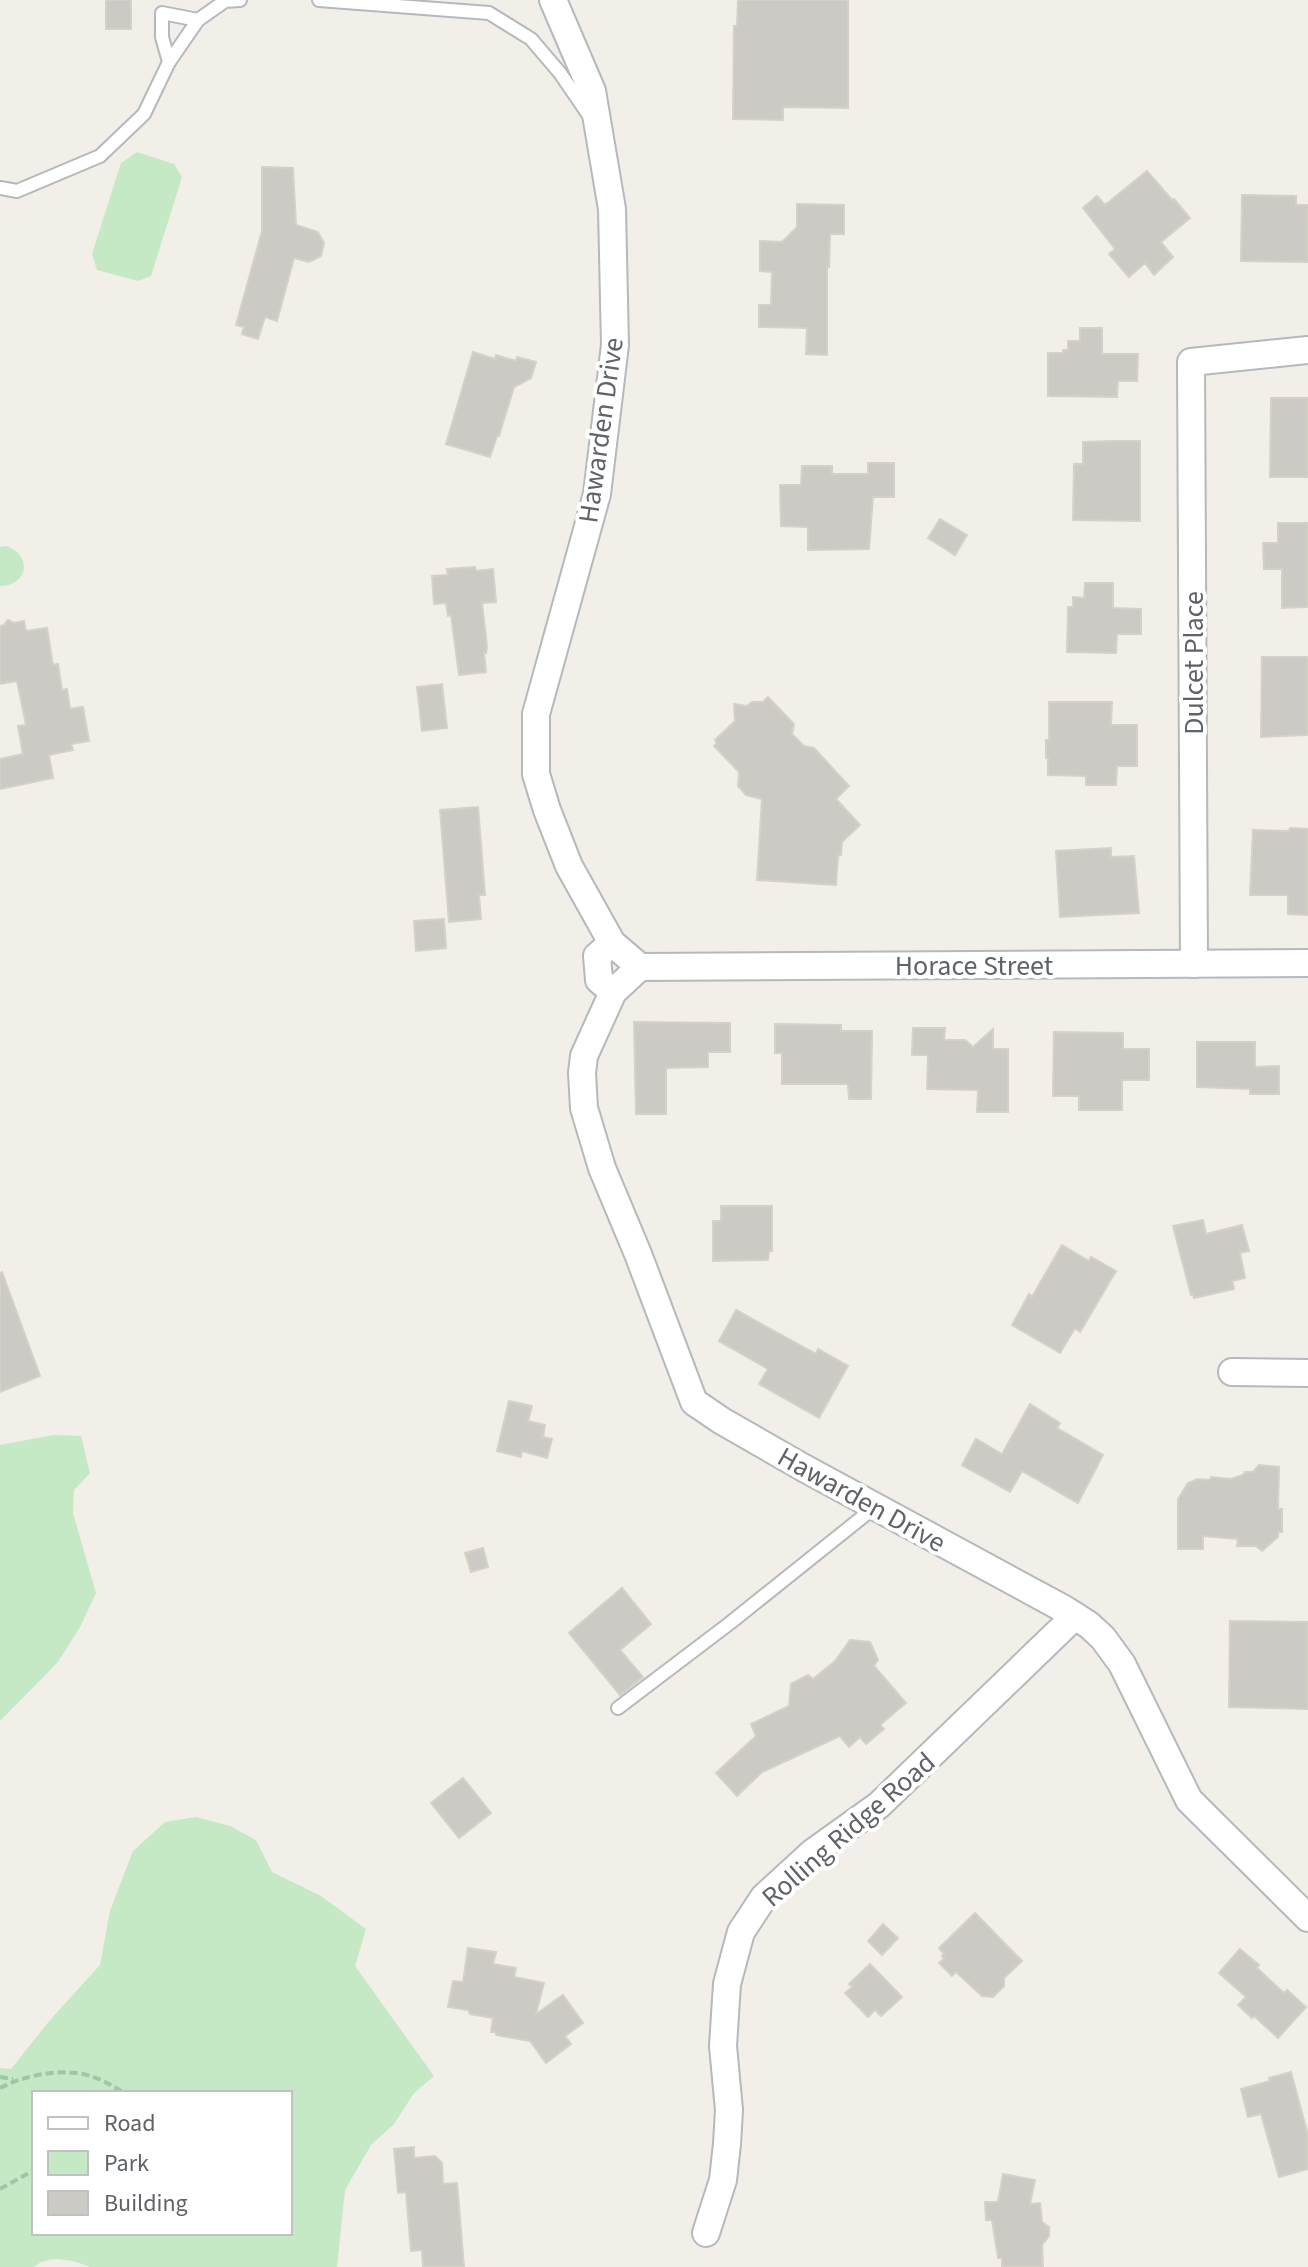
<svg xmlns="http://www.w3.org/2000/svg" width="1308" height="2267" viewBox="0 0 1308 2267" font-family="'Source Sans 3',sans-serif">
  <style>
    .green { fill: #c5e8c5; fill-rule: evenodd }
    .building { fill: #cccac5; stroke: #d6d1c6; stroke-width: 2 }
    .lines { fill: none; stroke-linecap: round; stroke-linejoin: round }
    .lane-casing { stroke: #b5b8bc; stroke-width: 16 }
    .street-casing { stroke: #b5b8bc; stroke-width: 30 }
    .path { stroke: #9cc7a9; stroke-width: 4; stroke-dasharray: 8 4; stroke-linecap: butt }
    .lane { stroke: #fff; stroke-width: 12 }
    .street { stroke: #fff; stroke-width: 26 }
    .labels { text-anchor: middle; stroke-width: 8; stroke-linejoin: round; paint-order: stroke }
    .street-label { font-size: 28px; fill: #5f6368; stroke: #fff }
  </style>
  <rect width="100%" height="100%" fill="#f1efe8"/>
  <g class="green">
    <polygon points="137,152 174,164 182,177 151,276 138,281 97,270 92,254 121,163"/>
    <path d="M 6,546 C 33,555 28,586 0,586 L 0,547 Z"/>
    <polygon points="54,1435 81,1436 90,1473 74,1490 73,1513 96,1593 80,1627 58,1662 0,1721 0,1445"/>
    <path d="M 196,1817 L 230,1826 L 256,1840 L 272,1872 L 321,1896 L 366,1929 L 355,1966 L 434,2076 L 414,2093 L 394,2124 L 371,2145 L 345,2190 L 337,2267 L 90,2267 C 73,2260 49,2254 34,2267 L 0,2267 L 0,2068 L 11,2069 L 50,2020 L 100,1965 L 110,1911 L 133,1851 L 165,1822 ZM 34,2093 L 290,2093 L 290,2233 L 34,2233 Z"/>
  </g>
  <g class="building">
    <rect x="106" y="0" width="25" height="29"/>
    <polygon points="738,0 848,0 848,108 783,107 783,120 733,119 734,26 737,26"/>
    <polygon points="262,167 293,168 296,225 318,232 324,243 321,256 309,262 294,258 277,321 265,317 258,339 242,334 244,327 236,325 262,231"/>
    <polygon points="1147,171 1172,200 1174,199 1190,218 1161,242 1173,257 1154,275 1145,263 1129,277 1109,254 1115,249 1083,208 1097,196 1105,205"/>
    <polygon points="1242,195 1296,196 1296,205 1308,205 1308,262 1241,261"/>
    <polygon points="797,204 844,205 844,234 830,234 829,267 827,267 827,355 806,354 807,328 759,327 759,305 771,305 772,272 760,271 760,241 782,242 797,227"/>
    <polygon points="1080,328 1102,328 1102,354 1138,354 1137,381 1118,381 1117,397 1048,396 1048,353 1063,353 1063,350 1068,350 1068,341 1080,341"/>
    <polygon points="473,352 495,359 496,355 516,361 517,357 536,362 531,378 514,387 499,436 497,436 490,457 446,444"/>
    <polygon points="1271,398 1308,398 1308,477 1270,477"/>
    <polygon points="1114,441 1140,441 1140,521 1073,520 1074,464 1083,464 1083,442"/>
    <polygon points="868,463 894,463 894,497 873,497 869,549 808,550 808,527 781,526 780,485 801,485 802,466 832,466 832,474 868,474"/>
    <polygon points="940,519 967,535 955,555 928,538"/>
    <polygon points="1278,523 1308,523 1308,607 1282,608 1282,569 1264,569 1263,543 1278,543"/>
    <polygon points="475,567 476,571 493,569 496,602 482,603 487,647 486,653 484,653 486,672 459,675 451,615 448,616 446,603 434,604 432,576 448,575 447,569"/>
    <polygon points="1085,583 1113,583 1113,608 1141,609 1141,634 1117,634 1116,653 1067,652 1068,607 1073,607 1073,597 1084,598"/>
    <polygon points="8,620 14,623 24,621 26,631 47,628 53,665 58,664 62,690 67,689 70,709 83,707 89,741 71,744 73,750 49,755 53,778 0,789 0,759 23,754 18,726 26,725 17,681 0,684 0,626 4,625"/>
    <polygon points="1262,657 1308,657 1308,735 1261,737"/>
    <polygon points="442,684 447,728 422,731 417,687"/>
    <polygon points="768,697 794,724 792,734 804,746 814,748 849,786 836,799 860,825 842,842 841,855 838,856 836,885 757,880 762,799 746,795 738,786 739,772 714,746 717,743 715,740 735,721 734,704 747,706 752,702 763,702"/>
    <polygon points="1049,702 1112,702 1111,725 1137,725 1137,766 1117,766 1116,785 1086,785 1086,776 1048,775 1048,758 1046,758 1046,740 1049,740"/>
    <polygon points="478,807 485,895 479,895 481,919 449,922 440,810"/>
    <polygon points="1290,828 1308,829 1308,915 1288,914 1288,895 1250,895 1253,830 1289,831"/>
    <polygon points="1111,848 1111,857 1134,856 1139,913 1060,917 1056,851"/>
    <polygon points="444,919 446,948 416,951 414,921"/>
    <polygon points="634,1022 730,1023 730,1052 708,1052 708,1067 666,1068 666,1114 636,1114"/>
    <polygon points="775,1024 841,1025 841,1031 872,1031 871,1099 849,1099 848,1084 782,1084 782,1053 775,1053"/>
    <polygon points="913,1028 945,1028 944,1040 965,1040 973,1047 993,1029 993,1049 1008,1049 1008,1112 977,1112 978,1090 927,1089 928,1055 912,1055"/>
    <polygon points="1054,1032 1123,1033 1123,1049 1149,1049 1149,1080 1122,1080 1122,1110 1079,1110 1079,1096 1053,1096"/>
    <polygon points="1197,1042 1255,1042 1255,1067 1279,1066 1279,1094 1250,1094 1250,1089 1197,1087"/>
    <polygon points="721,1206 772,1206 772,1251 769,1251 768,1260 713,1261 713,1221 721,1221"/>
    <polygon points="1203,1220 1206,1234 1242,1225 1249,1251 1240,1253 1245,1278 1232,1281 1234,1289 1194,1298 1193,1295 1191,1295 1173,1226"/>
    <polygon points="1062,1245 1089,1261 1091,1257 1116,1271 1080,1332 1075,1328 1060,1353 1012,1325 1029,1294 1032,1297"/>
    <polygon points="2,1272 40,1376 0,1392 0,1273"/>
    <polygon points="736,1310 816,1354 818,1349 848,1366 819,1418 759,1384 768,1369 719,1341"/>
    <polygon points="509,1401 532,1406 528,1421 545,1425 543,1437 552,1439 547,1458 522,1451 521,1457 497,1451"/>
    <polygon points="1030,1404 1060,1423 1057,1428 1103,1455 1078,1503 1022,1471 1010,1492 962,1465 976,1439 1002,1454"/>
    <polygon points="1259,1465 1279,1467 1278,1509 1282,1509 1282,1532 1278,1532 1278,1537 1262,1551 1256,1546 1237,1546 1238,1539 1203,1536 1203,1549 1178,1549 1178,1499 1188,1483 1198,1479 1210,1480 1211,1477 1231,1479 1243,1475 1245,1472 1253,1472"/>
    <polygon points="483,1548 488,1567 471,1572 465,1553"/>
    <polygon points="622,1588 651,1624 620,1650 643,1677 620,1695 569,1633"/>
    <polygon points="1230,1621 1308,1622 1308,1709 1229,1707"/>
    <polygon points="850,1640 870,1642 878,1660 874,1666 906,1703 880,1725 884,1729 866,1744 860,1737 849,1747 840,1736 762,1772 737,1796 716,1773 756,1736 751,1724 789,1706 791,1684 808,1675 813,1679 835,1661"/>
    <polygon points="463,1778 491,1813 459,1838 431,1803"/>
    <polygon points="975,1913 1022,1961 1004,1978 1004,1986 993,1997 982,1996 956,1972 952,1976 939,1963 944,1959 942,1956 944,1954 939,1948"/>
    <polygon points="883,1924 898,1938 882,1955 868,1941"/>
    <polygon points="468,1948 496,1952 493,1964 516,1968 514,1977 544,1983 536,2014 563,1995 583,2023 565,2036 571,2044 546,2063 530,2041 496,2035 496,2032 491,2032 493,2018 470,2014 468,2010 448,2007 453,1981 463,1982"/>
    <polygon points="1240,1949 1259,1965 1257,1968 1284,1993 1287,1990 1306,2007 1278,2038 1254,2016 1252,2018 1238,2005 1246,1997 1219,1973"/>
    <polygon points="870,1964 902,1997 881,2016 875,2010 868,2017 845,1993 852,1987 849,1984"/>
    <polygon points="1291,2072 1308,2135 1308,2169 1279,2177 1261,2114 1248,2117 1241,2089 1270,2081 1269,2078"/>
    <polygon points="414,2147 414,2158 435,2156 442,2163 443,2184 457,2183 464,2267 423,2267 422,2250 411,2251 406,2192 398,2193 394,2149"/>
    <polygon points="1003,2174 1035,2180 1030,2204 1040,2203 1042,2222 1049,2227 1049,2236 1042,2245 1043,2267 1002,2267 1002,2258 998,2258 992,2220 986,2220 985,2202 998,2202"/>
  </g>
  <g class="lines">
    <g class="lane-casing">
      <g id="lane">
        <polyline points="319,0 489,13 531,39 560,73 590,117"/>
        <polyline points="169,62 162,37 162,13 198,20"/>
        <polyline points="0,188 17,191 100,156 144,114 169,62 198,20 225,1 240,0"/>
        <polyline points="618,1708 730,1623 875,1507"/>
      </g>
    </g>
    <g class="street-casing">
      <g id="street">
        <polyline points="553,0 592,91 612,209 615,345 597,494 536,714 536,774 547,810 569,866 612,943 640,967"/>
        <polyline points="612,943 597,956 599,980 613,992"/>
        <polyline points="1194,964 1191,362 1308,350"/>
        <polyline points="640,967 613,992 584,1056 582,1073 584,1108 602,1168 638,1254 694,1402 722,1421 804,1468 1064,1609 1089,1625 1103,1638 1122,1664 1189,1800 1308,1918"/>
        <polyline points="640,967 1308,963"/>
        <polyline points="1232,1372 1308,1373"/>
        <polyline points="706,2233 723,2180 727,2144 729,2110 723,2046 727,1984 741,1932 764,1897 812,1853 879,1805 1075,1616"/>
      </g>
    </g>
    <g class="path">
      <polyline points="0,2077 13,2079"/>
      <path d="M 0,2088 C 23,2076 56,2069 83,2074 C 98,2077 111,2085 124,2093"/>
      <polyline points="0,2189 34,2170"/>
    </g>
    <use href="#lane" class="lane"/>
    <use href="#street" class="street"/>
  </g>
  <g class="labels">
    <g class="street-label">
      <text transform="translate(600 430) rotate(-82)" y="10">Hawarden Drive</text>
      <text transform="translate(1193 663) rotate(-90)" y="10">Dulcet Place</text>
      <text x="974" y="975">Horace Street</text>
      <text transform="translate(862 1499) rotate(29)" y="10">Hawarden Drive</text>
      <text transform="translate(848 1829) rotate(-41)" y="10">Rolling Ridge Road</text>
    </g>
  </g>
  <rect x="32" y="2091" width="260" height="144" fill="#ffffff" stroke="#bfc1c3" stroke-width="2"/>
  <rect x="48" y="2117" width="40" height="12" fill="#ffffff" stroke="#bfc1c3" stroke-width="2"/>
  <text x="104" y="2131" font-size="24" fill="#5f6368">Road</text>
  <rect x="48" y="2151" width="40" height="24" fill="#c5e8c5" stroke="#bfc1c3" stroke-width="2"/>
  <text x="104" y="2171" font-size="24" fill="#5f6368">Park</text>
  <rect x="48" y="2191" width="40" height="24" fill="#cccac5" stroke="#bfc1c3" stroke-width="2"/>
  <text x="104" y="2211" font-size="24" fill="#5f6368">Building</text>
</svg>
